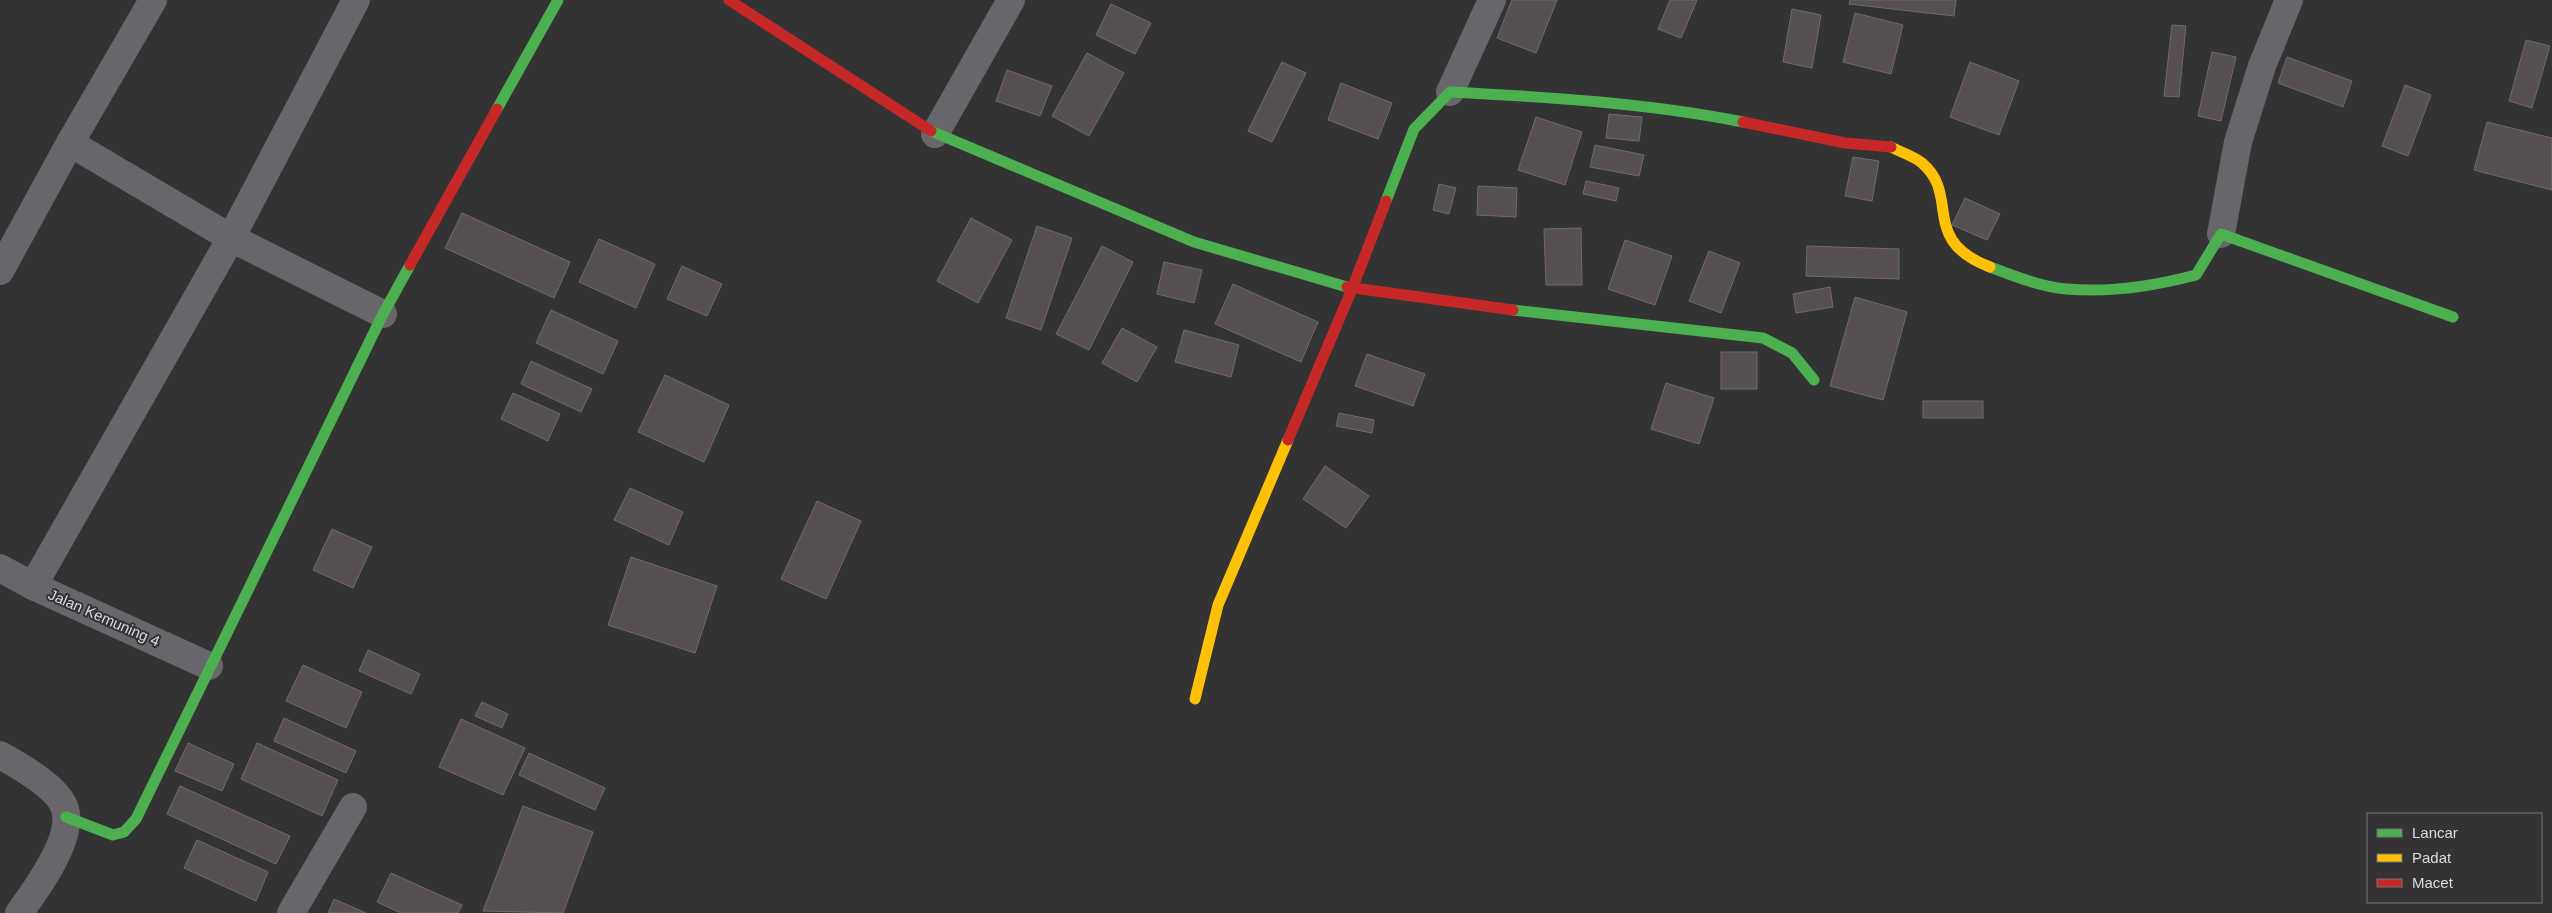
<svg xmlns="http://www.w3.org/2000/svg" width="2552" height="913" viewBox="0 0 2552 913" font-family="Helvetica,sans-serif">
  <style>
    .building { fill: #564f53; stroke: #6d6d6d }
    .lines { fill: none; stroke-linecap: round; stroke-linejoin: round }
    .street { stroke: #69666b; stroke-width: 28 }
    .fast { stroke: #4caf50; stroke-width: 11 }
    .slow { stroke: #ffc107; stroke-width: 11 }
    .jam { stroke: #c62828; stroke-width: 11 }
    .labels { text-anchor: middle; stroke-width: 4; stroke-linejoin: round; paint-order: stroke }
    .street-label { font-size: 15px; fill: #dcdadc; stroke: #343234 }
  </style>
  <rect width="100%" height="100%" fill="#333"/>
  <g class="building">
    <polygon points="1512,0 1557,0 1536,53 1497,38"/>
    <polygon points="1670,0 1697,0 1681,38 1658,29"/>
    <polygon points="1850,0 1956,0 1954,16 1849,4"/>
    <polygon points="1111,4 1151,23 1135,54 1096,35"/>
    <polygon points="1792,9 1821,15 1812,68 1783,62"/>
    <polygon points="1855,13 1903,25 1891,74 1843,62"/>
    <polygon points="2172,25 2186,26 2179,97 2164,96"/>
    <polygon points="2526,40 2550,46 2532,108 2509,101"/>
    <polygon points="2212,52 2236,57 2221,121 2198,116"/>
    <polygon points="1087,53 1124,73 1089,136 1052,116"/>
    <polygon points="2287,57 2352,81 2343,107 2278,83"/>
    <polygon points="1282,62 1306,73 1272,142 1248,131"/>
    <polygon points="1970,62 2019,81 1999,135 1950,117"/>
    <polygon points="1007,70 1052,86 1040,116 996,101"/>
    <polygon points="1341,83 1392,103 1378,139 1328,120"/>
    <polygon points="2405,85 2431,95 2408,156 2382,146"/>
    <polygon points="1609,114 1642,117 1639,141 1606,138"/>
    <polygon points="1536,117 1582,132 1565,185 1518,170"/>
    <polygon points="2487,122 2552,138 2552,190 2474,170"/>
    <polygon points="1595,145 1644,155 1639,176 1590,167"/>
    <polygon points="1853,157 1879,161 1872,201 1845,196"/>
    <polygon points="1586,181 1619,188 1616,201 1583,194"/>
    <polygon points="1439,184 1456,188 1449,214 1433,210"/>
    <polygon points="1478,186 1517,188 1516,217 1477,215"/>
    <polygon points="1965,198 2000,214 1987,240 1952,225"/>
    <polygon points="462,213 570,262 554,298 445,248"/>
    <polygon points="971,218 1012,240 978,303 937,281"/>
    <polygon points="1037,226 1072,238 1041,330 1006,318"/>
    <polygon points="1581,228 1582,285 1546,285 1544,229"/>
    <polygon points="599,239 655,264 636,308 579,282"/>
    <polygon points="1625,240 1672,256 1655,305 1608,289"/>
    <polygon points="1102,246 1133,262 1089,350 1056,334"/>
    <polygon points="1807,246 1899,249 1899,279 1806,276"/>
    <polygon points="1709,251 1740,263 1721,313 1689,301"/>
    <polygon points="1164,262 1202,270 1194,303 1157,294"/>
    <polygon points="682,266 722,284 707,316 667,299"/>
    <polygon points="1233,284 1318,322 1301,362 1215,324"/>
    <polygon points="1830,287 1833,307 1796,313 1793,294"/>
    <polygon points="1855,297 1907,312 1883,400 1830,386"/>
    <polygon points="551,310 618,341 603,374 536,343"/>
    <polygon points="1122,328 1157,347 1137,382 1102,363"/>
    <polygon points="1184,330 1239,345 1231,377 1175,362"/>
    <rect x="1721" y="352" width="36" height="37"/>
    <polygon points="1367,354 1425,374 1413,406 1355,386"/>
    <polygon points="531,361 592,389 581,412 521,384"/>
    <polygon points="665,375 729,405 704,462 638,432"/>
    <polygon points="1666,383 1714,398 1699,444 1651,429"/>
    <polygon points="513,393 560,414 548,441 501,419"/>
    <rect x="1923" y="401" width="60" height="17"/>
    <polygon points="1339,413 1374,420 1372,433 1336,426"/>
    <polygon points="1325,466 1369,496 1346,528 1303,499"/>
    <polygon points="630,488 683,512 669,545 614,520"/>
    <polygon points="817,501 861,521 826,599 781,579"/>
    <polygon points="332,529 372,547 353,588 313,570"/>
    <polygon points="631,557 717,586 695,653 608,625"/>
    <polygon points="368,650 420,674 411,694 359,671"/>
    <polygon points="303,665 362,692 346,728 286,701"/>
    <polygon points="482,702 508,714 502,728 475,716"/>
    <polygon points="284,718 356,751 346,773 274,741"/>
    <polygon points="461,719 525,748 503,795 439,767"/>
    <polygon points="188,743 234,764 222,791 175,771"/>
    <polygon points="257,743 338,780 322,816 241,779"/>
    <polygon points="529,753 605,788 595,810 519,775"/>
    <polygon points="180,786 290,836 276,864 167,814"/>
    <polygon points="523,806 593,832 563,913 483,911"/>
    <polygon points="197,840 268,872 256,901 184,868"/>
    <polygon points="391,873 462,905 458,913 401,913 377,902"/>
    <polygon points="334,899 366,913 328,913"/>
  </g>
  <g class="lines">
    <g class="street">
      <polyline points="1450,92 1492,0"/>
      <polyline points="935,134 1011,0"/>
      <polyline points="70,143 231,238 383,314"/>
      <polyline points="2221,234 2238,142 2262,66 2289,0"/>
      <polyline points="0,271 70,143 153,0"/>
      <polyline points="0,568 33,586 209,666"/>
      <polyline points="33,586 231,238 356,0"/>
      <path d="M 0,755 C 18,765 59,788 65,809 C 74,838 36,890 19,913"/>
      <polyline points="291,913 353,807"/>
    </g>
    <g class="fast">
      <polyline points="497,109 558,0"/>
      <polyline points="931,131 1194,242 1347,287"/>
      <path d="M 1386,201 L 1414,129 L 1450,92 C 1548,97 1647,103 1743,122"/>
      <path d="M 1990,267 C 2014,276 2041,287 2067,289 C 2110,293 2154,286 2196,275 L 2221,234 L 2453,317"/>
      <polyline points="1513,310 1763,338 1792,353 1814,380"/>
      <polyline points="66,817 113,835 124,832 136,819 383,314 410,265"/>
    </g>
    <g class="slow">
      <path d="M 1891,147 C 1900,152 1914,156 1922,163 C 1961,196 1919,240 1990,267"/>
      <polyline points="1195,699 1218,605 1288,440"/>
    </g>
    <g class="jam">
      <polyline points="729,0 931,131"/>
      <polyline points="1743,122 1845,143 1891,147"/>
      <polyline points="410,265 497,109"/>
      <polyline points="1347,287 1513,310"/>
      <polyline points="1288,440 1352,289 1386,201"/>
    </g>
  </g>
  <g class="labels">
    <g class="street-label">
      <text transform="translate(104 618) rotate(24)" y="5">Jalan Kemuning 4</text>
    </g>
  </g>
  <rect x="2367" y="813" width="175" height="90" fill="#343234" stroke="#777577"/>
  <rect x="2377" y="829" width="25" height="8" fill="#4caf50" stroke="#777577"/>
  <text x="2412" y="838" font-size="15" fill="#dcdadc">Lancar</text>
  <rect x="2377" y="854" width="25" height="8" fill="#ffc107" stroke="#777577"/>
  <text x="2412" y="863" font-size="15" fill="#dcdadc">Padat</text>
  <rect x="2377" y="879" width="25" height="8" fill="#c62828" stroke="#777577"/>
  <text x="2412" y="888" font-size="15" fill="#dcdadc">Macet</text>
</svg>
